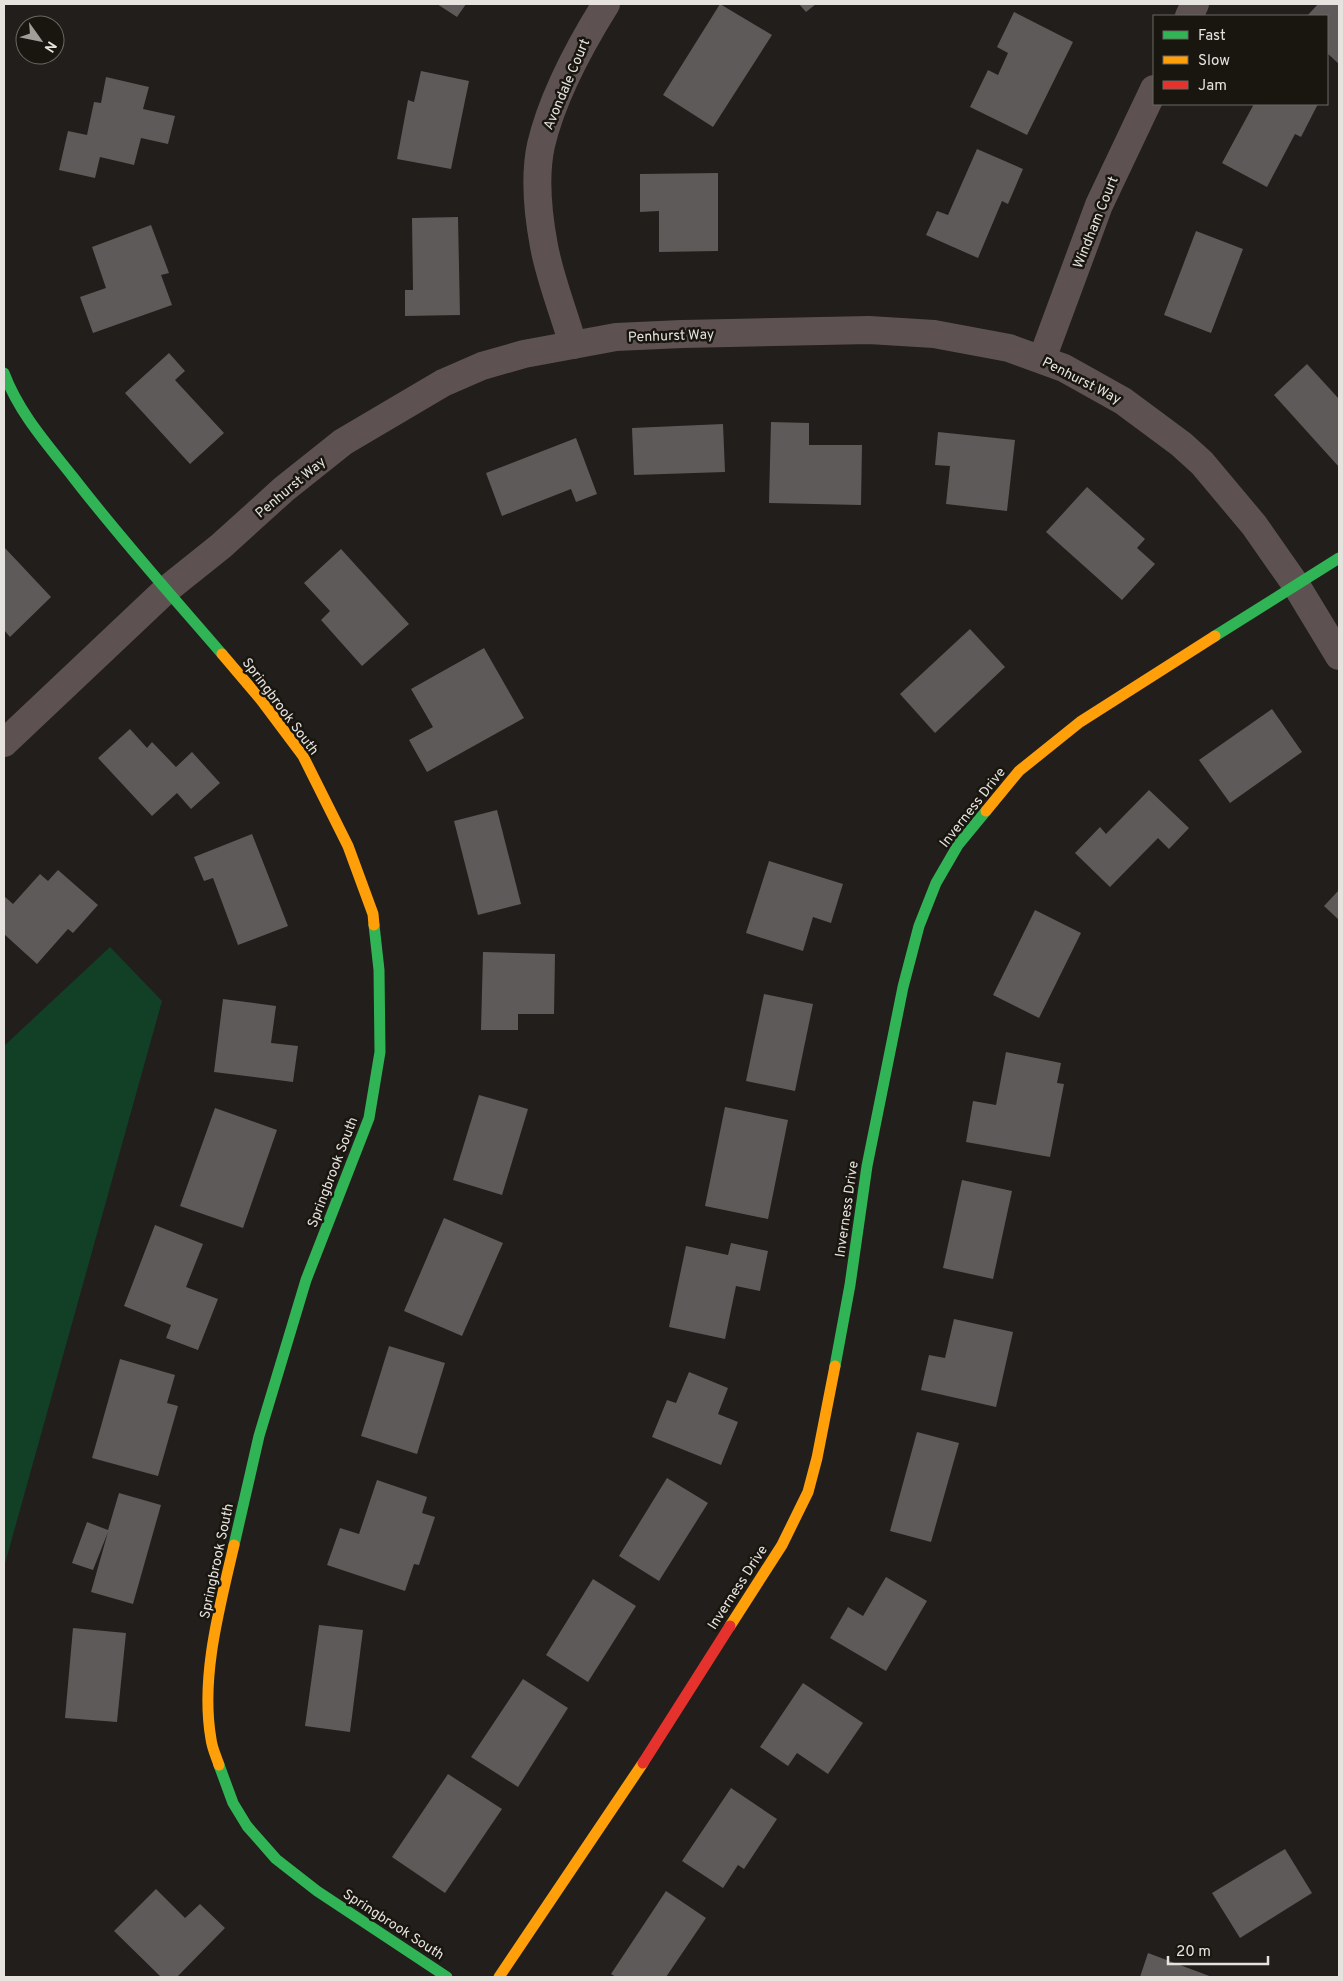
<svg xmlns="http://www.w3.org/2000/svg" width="1343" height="1981" viewBox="0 0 1343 1981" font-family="Overpass,sans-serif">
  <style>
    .green { fill: #114026 }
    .building { fill: #5e5a59 }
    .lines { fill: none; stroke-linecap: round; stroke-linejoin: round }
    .street { stroke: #5d5251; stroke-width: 28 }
    .fast { stroke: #30b455; stroke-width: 11 }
    .slow { stroke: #ff9f0a; stroke-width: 11 }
    .jam { stroke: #e5322d; stroke-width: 11 }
    .labels { text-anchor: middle; stroke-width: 5; stroke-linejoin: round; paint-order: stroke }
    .street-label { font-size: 14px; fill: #e6e3df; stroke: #191610 }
  </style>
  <rect width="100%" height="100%" fill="#211e1b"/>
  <polygon class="green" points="110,947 162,1001 4,1567 4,1046"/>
  <g class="building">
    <polygon points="437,4 466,4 457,17"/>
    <polygon points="720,4 772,35 713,127 663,95"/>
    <polygon points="799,4 816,4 806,12"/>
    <polygon points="1318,4 1339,4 1339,64 1327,53 1327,16 1307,16"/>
    <polygon points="1014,12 1073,42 1027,135 970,107 988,70 998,75 1008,53 997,47"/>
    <polygon points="421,71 469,81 451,169 397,159 408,100 414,102"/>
    <polygon points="106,77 149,87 143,109 175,116 168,144 141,138 134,165 100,157 95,178 59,170 68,131 87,135 94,102 101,103"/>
    <polygon points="1254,104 1318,104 1301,137 1295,134 1267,187 1222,163"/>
    <polygon points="977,149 1023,169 1008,204 1002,201 978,258 926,235 937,211 948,215"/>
    <polygon points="718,173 718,251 659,252 659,211 640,212 640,174"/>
    <polygon points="458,217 460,315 405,316 405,290 413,290 412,218"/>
    <polygon points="151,225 169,273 161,275 172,305 93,333 80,297 106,288 92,247"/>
    <polygon points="1196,231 1243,249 1211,333 1164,315"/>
    <polygon points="169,353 185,371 175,380 224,433 190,464 125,393"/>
    <polygon points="1307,364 1339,399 1339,467 1274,395"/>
    <polygon points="771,422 809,423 809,445 862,445 861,505 769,503"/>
    <polygon points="723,424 725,472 634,475 632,428"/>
    <polygon points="938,432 1015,440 1007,511 946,504 950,466 935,465"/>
    <polygon points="576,438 597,494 576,502 571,489 502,516 486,473"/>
    <polygon points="1087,487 1145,539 1137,548 1155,564 1122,600 1046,532"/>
    <polygon points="4,547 51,597 10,637 4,630"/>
    <polygon points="341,549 409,624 362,666 321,620 330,611 304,583"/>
    <polygon points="970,629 1005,667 935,733 900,694"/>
    <polygon points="484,648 524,718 427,772 409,740 433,727 411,689"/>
    <polygon points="1272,709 1302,752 1230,803 1199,760"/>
    <polygon points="130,729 147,748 152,742 176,767 192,752 220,783 191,809 177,793 152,816 98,758"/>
    <polygon points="1149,790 1189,828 1169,849 1158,838 1110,887 1075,853 1100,827 1106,834"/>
    <polygon points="497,810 521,904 478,915 454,821"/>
    <polygon points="252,834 288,926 238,945 213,878 204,881 194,857"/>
    <polygon points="769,861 843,884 831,923 813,917 803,951 746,933"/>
    <polygon points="58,870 98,905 73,933 68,929 37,964 4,934 4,896 13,904 40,874 48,881"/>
    <polygon points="1339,890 1339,920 1324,906"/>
    <polygon points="1035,910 1081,933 1039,1018 993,995"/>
    <polygon points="483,952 555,954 554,1014 518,1014 518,1030 481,1030"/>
    <polygon points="764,994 813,1004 795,1091 746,1081"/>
    <polygon points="223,999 276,1006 271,1043 298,1046 293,1082 214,1072"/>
    <polygon points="1006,1052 1061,1063 1057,1083 1064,1084 1050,1157 966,1142 973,1101 996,1105"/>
    <polygon points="479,1095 528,1109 502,1195 453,1180"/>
    <polygon points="725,1107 788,1120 768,1219 705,1206"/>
    <polygon points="215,1108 277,1130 243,1228 180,1206"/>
    <polygon points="962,1180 1012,1191 993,1279 943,1268"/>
    <polygon points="444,1218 503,1243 462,1336 404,1311"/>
    <polygon points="155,1225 203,1244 186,1287 218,1299 198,1350 166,1338 171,1325 124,1306"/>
    <polygon points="731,1243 768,1251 760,1291 736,1286 725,1339 669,1327 686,1246 728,1255"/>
    <polygon points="954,1319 1013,1332 996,1407 921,1390 929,1355 945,1358"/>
    <polygon points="389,1346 445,1363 417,1454 361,1436"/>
    <polygon points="120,1359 175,1375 167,1403 178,1406 158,1476 92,1458"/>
    <polygon points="689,1372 728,1388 718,1414 738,1422 721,1465 652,1437 667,1400 676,1403"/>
    <polygon points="917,1432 959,1443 931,1542 890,1531"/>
    <polygon points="667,1478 708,1503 659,1581 619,1556"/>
    <polygon points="377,1480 427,1497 422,1513 435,1517 419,1565 414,1564 405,1591 327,1565 340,1528 359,1534"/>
    <polygon points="119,1493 161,1505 133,1604 91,1592 108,1532 93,1570 72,1563 87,1522 108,1530"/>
    <polygon points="886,1577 927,1601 886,1671 830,1638 848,1607 863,1616"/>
    <polygon points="593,1579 636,1606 588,1682 546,1655"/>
    <polygon points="319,1625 363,1630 350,1732 305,1726"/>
    <polygon points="73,1628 126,1633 117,1722 65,1718"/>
    <polygon points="523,1679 568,1708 518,1787 471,1757"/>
    <polygon points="803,1683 863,1723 828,1774 797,1753 788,1766 760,1747"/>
    <polygon points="448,1774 502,1809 445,1893 392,1857"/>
    <polygon points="731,1788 777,1819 744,1869 738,1865 723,1888 682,1861"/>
    <polygon points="1285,1849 1312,1893 1240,1938 1212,1893"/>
    <polygon points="156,1889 185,1918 200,1904 225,1928 177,1977 161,1977 114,1931"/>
    <polygon points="666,1891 706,1918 666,1977 616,1977 611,1974"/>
    <polygon points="1148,1953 1212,1977 1140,1977"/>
  </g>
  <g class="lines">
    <g class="street">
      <polyline points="1189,16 1195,4"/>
      <path d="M 573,345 C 564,313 550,279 544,246 C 538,214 534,177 541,145 C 552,98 581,44 606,4"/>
      <polyline points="1042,359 1099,205 1154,89"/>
      <polyline points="4,743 166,590 221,546 284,489 343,442 443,383 482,366 524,354 616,337 682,334 869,330 934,334 1009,348 1064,368 1123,401 1181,444 1202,463 1254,525 1296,585 1339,656"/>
    </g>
    <g class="fast">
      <path d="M 4,373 C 19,413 47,444 73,477 C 120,538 172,596 222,654"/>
      <polyline points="1215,636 1339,558"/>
      <polyline points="835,1366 850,1285 867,1166 903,987 919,926 936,883 958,845 986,811"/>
      <polyline points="234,1545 259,1436 306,1280 369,1118 380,1052 379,970 374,925"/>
      <polyline points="219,1765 233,1803 247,1826 276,1859 317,1891 447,1977"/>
    </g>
    <g class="slow">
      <polyline points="222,654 261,700 303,756 348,846 373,914 374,925"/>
      <polyline points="986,811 1019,771 1080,722 1215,636"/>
      <polyline points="730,1626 782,1545 808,1492 817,1458 835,1366"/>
      <path d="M 219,1765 C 216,1756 212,1748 211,1739 C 200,1677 220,1606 234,1545"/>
      <polyline points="499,1977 643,1763"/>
    </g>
    <polyline class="jam" points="643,1763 730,1626"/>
  </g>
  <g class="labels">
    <g class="street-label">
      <text transform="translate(566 84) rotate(-67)" y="5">Avondale Court</text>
      <text transform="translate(1095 222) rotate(-68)" y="5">Windham Court</text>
      <text transform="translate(671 335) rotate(-2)" y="5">Penhurst Way</text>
      <text transform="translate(1082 380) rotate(27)" y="5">Penhurst Way</text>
      <text transform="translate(290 487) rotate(-40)" y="5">Penhurst Way</text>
      <text transform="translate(281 706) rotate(53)" y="5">Springbrook South</text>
      <text transform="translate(972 807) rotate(-52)" y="5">Inverness Drive</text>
      <text transform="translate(332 1172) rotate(-69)" y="5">Springbrook South</text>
      <text transform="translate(846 1209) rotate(-82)" y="5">Inverness Drive</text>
      <text transform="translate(216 1561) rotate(-78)" y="5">Springbrook South</text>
      <text transform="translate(737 1587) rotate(-57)" y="5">Inverness Drive</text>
      <text transform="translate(394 1924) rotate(33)" y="5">Springbrook South</text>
    </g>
  </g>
  <rect width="1343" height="1981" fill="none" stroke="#e6e3df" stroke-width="10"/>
  <rect x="1153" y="15" width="175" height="90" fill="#191610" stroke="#6b6863"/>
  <rect x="1163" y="31" width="25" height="8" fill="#30b455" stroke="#6b6863"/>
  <text x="1198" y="40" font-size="15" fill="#e6e3df">Fast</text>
  <rect x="1163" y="56" width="25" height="8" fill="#ff9f0a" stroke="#6b6863"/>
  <text x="1198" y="65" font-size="15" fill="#e6e3df">Slow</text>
  <rect x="1163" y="81" width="25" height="8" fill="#e5322d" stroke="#6b6863"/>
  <text x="1198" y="90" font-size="15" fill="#e6e3df">Jam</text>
  <g transform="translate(40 40) rotate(123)"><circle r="24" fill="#191610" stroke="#6b6863"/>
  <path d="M0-4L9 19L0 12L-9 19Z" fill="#a19e9a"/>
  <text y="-8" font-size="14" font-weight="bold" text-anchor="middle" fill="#e6e3df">N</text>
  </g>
  <path d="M1168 1956v8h100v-8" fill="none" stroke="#e6e3df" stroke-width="2.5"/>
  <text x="1176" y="1956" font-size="15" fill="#e6e3df" stroke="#191610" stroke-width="4" paint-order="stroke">20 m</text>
</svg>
